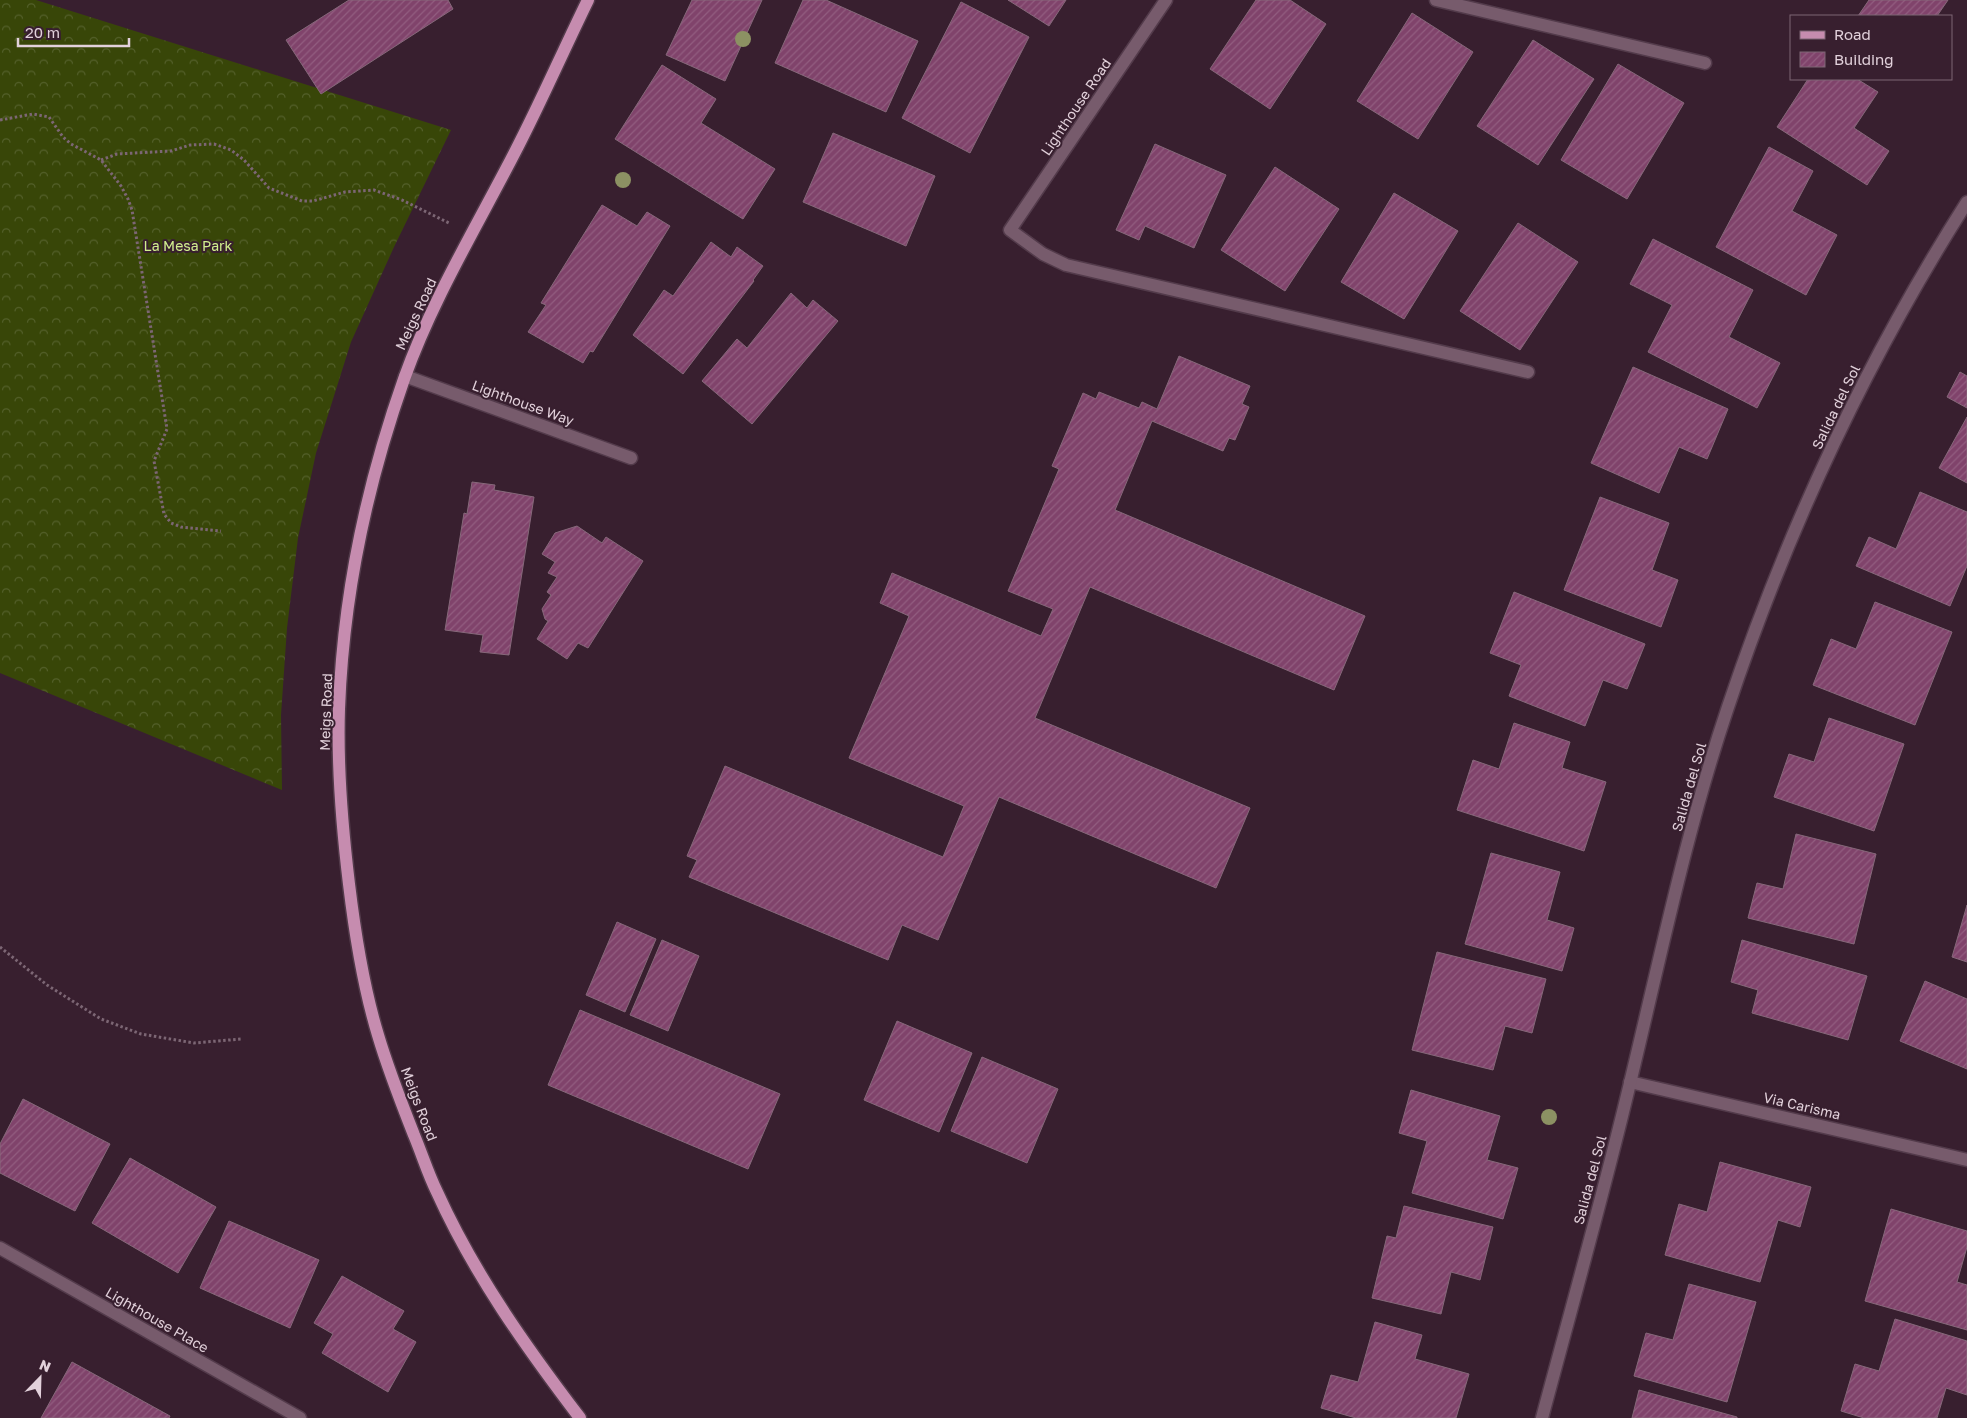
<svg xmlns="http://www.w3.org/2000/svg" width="1967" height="1418" viewBox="0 0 1967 1418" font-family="'Golos Text',sans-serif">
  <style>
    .forest { fill: url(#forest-crowns) }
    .building { fill: url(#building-hatch); stroke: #86687a }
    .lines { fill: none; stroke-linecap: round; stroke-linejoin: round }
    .minor-casing { stroke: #533b4b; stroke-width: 15 }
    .major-casing { stroke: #533b4b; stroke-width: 15 }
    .path { stroke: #7c6674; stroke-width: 3; stroke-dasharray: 2.5 2.5; stroke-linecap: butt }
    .minor { stroke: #775b6c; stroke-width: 12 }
    .major { stroke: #c68caf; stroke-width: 12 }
    .tree { fill: #8c9163 }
    .labels { text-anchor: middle; stroke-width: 4; stroke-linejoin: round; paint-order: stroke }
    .street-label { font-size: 14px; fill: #e2d1db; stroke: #381f2f }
    .park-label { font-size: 14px; fill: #d1ef8d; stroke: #381f2f }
  </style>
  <defs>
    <pattern id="forest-crowns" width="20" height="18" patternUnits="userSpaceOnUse" patternTransform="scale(1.25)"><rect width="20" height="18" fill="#384608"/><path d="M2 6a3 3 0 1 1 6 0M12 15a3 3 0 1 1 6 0" fill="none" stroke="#54602b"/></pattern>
    <pattern id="building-hatch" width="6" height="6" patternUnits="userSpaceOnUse" patternTransform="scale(1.25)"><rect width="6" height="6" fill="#80436b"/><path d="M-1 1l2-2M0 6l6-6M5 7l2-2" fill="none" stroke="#925d80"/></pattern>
  </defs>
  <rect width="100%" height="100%" fill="#381f2f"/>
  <polygon class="forest" points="0,0 36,0 451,130 394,247 351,342 316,453 298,538 287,628 281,715 282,790 0,673"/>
  <g class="building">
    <polygon points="349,0 448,0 453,9 321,94 286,40"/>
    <polygon points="692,0 762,0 725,81 666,55"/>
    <polygon points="803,0 826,0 918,41 886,112 775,63"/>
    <polygon points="1008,0 1066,0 1049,26"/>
    <polygon points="1256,0 1290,0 1326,24 1270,109 1210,69"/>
    <polygon points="1869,0 1948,0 1937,16 1858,16"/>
    <polygon points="961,2 1029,37 970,153 902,118"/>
    <polygon points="1412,13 1473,52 1418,139 1357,101"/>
    <polygon points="1533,40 1594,79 1538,165 1477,126"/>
    <polygon points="1618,64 1684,103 1627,199 1561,160"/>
    <polygon points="662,65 716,99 701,123 775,169 743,219 615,139"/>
    <polygon points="1808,79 1857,79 1878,92 1854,128 1889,151 1867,185 1777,127"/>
    <polygon points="833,133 935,176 906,246 803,202"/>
    <polygon points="1155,144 1226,175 1194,248 1145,226 1139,240 1116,230"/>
    <polygon points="1769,147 1813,171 1792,211 1837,235 1806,295 1716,247"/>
    <polygon points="1275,167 1339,209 1285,291 1221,250"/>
    <polygon points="1394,193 1458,231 1404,319 1341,282"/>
    <polygon points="602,205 637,226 647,212 670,226 593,352 590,351 583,363 528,332 546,305 541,303"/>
    <polygon points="1518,223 1578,262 1520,350 1460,311"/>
    <polygon points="1653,239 1753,290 1729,337 1780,363 1757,408 1648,352 1672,305 1630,284"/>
    <polygon points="711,242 731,257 737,247 763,266 753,280 754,281 683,374 633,335 664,290 673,296"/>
    <polygon points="791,293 807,308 813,300 838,321 752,424 702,381 737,339 747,348"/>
    <polygon points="1179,356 1250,386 1242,404 1249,407 1235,440 1229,438 1223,451 1152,421 1115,510 1365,616 1334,690 1090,587 1035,718 1250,808 1216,888 999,797 938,940 902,925 888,960 689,877 697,860 687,856 725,766 943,857 964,806 849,758 909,616 880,603 892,573 1041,636 1053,609 1008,591 1059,469 1052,466 1083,393 1096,399 1099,392 1139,408 1142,402 1157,409"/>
    <polygon points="1633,367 1728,409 1707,459 1679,447 1659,493 1591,463"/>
    <polygon points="1960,372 1967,376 1967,408 1947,397"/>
    <polygon points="1967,417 1967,483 1939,468"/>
    <polygon points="472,482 495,485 494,490 534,497 509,655 480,652 483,635 445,630 464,513 467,514"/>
    <polygon points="1920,492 1967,512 1967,566 1950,606 1856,566 1869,537 1896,549"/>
    <polygon points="1600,497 1669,523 1652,570 1678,580 1661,627 1564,590"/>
    <polygon points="577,526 602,543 606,537 643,561 588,648 578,643 567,659 537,639 548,621 545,619 542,609 551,595 547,592 557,577 548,573 555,562 542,554 555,533"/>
    <polygon points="1514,592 1645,644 1627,689 1603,680 1585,726 1509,696 1521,665 1490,653"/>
    <polygon points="1875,602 1952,632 1915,725 1813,685 1831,639 1856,649"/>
    <polygon points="1829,718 1904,744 1874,831 1774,797 1789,754 1814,762"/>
    <polygon points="1514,723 1570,742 1562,768 1606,782 1584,851 1457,810 1473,760 1499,769"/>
    <polygon points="1796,834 1876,854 1854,944 1748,918 1757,883 1783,889"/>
    <polygon points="1491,853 1560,872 1547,920 1574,928 1562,971 1465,944"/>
    <polygon points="1967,905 1967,962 1952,957"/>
    <polygon points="617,922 656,939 625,1012 586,995"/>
    <polygon points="662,940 699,956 668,1031 630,1015"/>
    <polygon points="1742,940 1867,976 1848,1040 1752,1013 1758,990 1731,982"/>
    <polygon points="1437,952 1546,979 1532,1033 1505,1026 1493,1070 1412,1050"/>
    <polygon points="1925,981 1967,999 1967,1069 1900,1041"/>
    <polygon points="580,1010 780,1094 748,1169 548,1085"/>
    <polygon points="897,1021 972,1053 939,1132 864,1100"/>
    <polygon points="982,1057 1058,1089 1027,1163 951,1131"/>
    <polygon points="1411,1090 1500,1116 1487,1160 1518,1168 1503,1219 1412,1193 1427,1141 1399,1133"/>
    <polygon points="23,1099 110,1144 75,1211 0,1173 0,1144"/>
    <polygon points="130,1158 216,1207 178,1273 92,1223"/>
    <polygon points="1720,1162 1811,1187 1800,1227 1778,1220 1760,1282 1665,1255 1679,1204 1707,1212"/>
    <polygon points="1404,1206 1493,1227 1480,1280 1451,1272 1441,1314 1372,1298 1387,1236 1396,1238"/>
    <polygon points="1891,1209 1967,1231 1967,1247 1957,1282 1967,1285 1967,1330 1865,1301"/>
    <polygon points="229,1221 319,1260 290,1328 200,1288"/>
    <polygon points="342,1276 404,1311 393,1329 416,1342 388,1392 322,1353 333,1334 314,1323"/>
    <polygon points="1689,1284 1756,1302 1727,1402 1634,1376 1646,1333 1673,1340"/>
    <polygon points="1895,1319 1967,1341 1967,1395 1946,1388 1937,1418 1864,1418 1841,1411 1855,1364 1879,1371"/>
    <polygon points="1375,1322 1422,1335 1415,1359 1469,1374 1456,1418 1356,1418 1321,1408 1331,1375 1358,1382"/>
    <polygon points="72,1362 170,1416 169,1418 41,1418"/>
    <polygon points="1639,1390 1737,1417 1737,1418 1632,1418"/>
  </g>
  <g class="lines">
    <g class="minor-casing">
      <g id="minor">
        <polyline points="1166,0 1010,230 1043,254 1066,265 1528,372"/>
        <polyline points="1436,0 1705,63"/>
        <polyline points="405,376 631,458"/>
        <polyline points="1630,1082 1967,1160"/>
        <polyline points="0,1248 300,1418"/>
        <path d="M 1542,1418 C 1569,1317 1597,1217 1622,1116 C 1656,979 1683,840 1728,707 C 1787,531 1867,359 1967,202"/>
      </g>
    </g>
    <g class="major-casing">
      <path id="major" d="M 580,1418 C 526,1347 474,1274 437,1192 C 428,1174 422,1154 414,1135 C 401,1102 388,1069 378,1035 C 363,986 355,934 349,884 C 342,826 337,767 339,709 C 343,597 367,484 404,379 C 432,300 477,226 515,152 C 541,102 563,51 588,0"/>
    </g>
    <g class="path">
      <polyline points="0,120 33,114 49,117 63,137 71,144 101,160 121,186 128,199 132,210 167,429 154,461 164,514 171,523 181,527 221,531"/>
      <polyline points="101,160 117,154 171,151 190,145 214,144 231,150 244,160 269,188 302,201 313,201 345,192 374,190 402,200 449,223"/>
      <polyline points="0,947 47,985 101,1019 141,1034 194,1043 241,1039"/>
    </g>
    <use href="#minor" class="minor"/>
    <use href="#major" class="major"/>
  </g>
  <g class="tree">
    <circle cx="743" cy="39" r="8"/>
    <circle cx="623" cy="180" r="8"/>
    <circle cx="1549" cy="1117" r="8"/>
  </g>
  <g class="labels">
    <g class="street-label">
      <text transform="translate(1076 107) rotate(-56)" y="5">Lighthouse Road</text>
      <text transform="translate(416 314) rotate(-65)" y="5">Meigs Road</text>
      <text transform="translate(523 403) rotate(20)" y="5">Lighthouse Way</text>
      <text transform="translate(1836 407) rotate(-64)" y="5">Salida del Sol</text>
      <text transform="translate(326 712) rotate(-88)" y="5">Meigs Road</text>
      <text transform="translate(1689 787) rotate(-74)" y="5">Salida del Sol</text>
      <text transform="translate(419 1104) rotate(69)" y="5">Meigs Road</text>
      <text transform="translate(1802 1106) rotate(13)" y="5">Via Carisma</text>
      <text transform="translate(1590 1180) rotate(-75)" y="5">Salida del Sol</text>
      <text transform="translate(157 1320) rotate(30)" y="5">Lighthouse Place</text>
    </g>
    <g class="park-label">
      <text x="188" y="251">La Mesa Park</text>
    </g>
  </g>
  <rect x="1790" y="15" width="162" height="65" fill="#381f2f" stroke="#7c6674"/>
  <rect x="1800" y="31" width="25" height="8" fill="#c68caf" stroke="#7c6674"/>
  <text x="1834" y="40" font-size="15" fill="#e2d1db">Road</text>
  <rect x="1800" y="52" width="25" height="15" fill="url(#building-hatch)" stroke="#7c6674"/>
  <text x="1834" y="65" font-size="15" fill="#e2d1db">Building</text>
  <g transform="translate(40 1378) rotate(23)" stroke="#381f2f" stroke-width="4" paint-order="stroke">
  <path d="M0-4L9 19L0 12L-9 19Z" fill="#e2d1db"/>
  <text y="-8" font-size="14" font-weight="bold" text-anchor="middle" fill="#e2d1db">N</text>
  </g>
  <path d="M18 38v8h111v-8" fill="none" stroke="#e2d1db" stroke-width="2.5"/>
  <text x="25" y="38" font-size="15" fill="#e2d1db" stroke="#381f2f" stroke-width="4" paint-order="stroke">20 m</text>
</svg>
